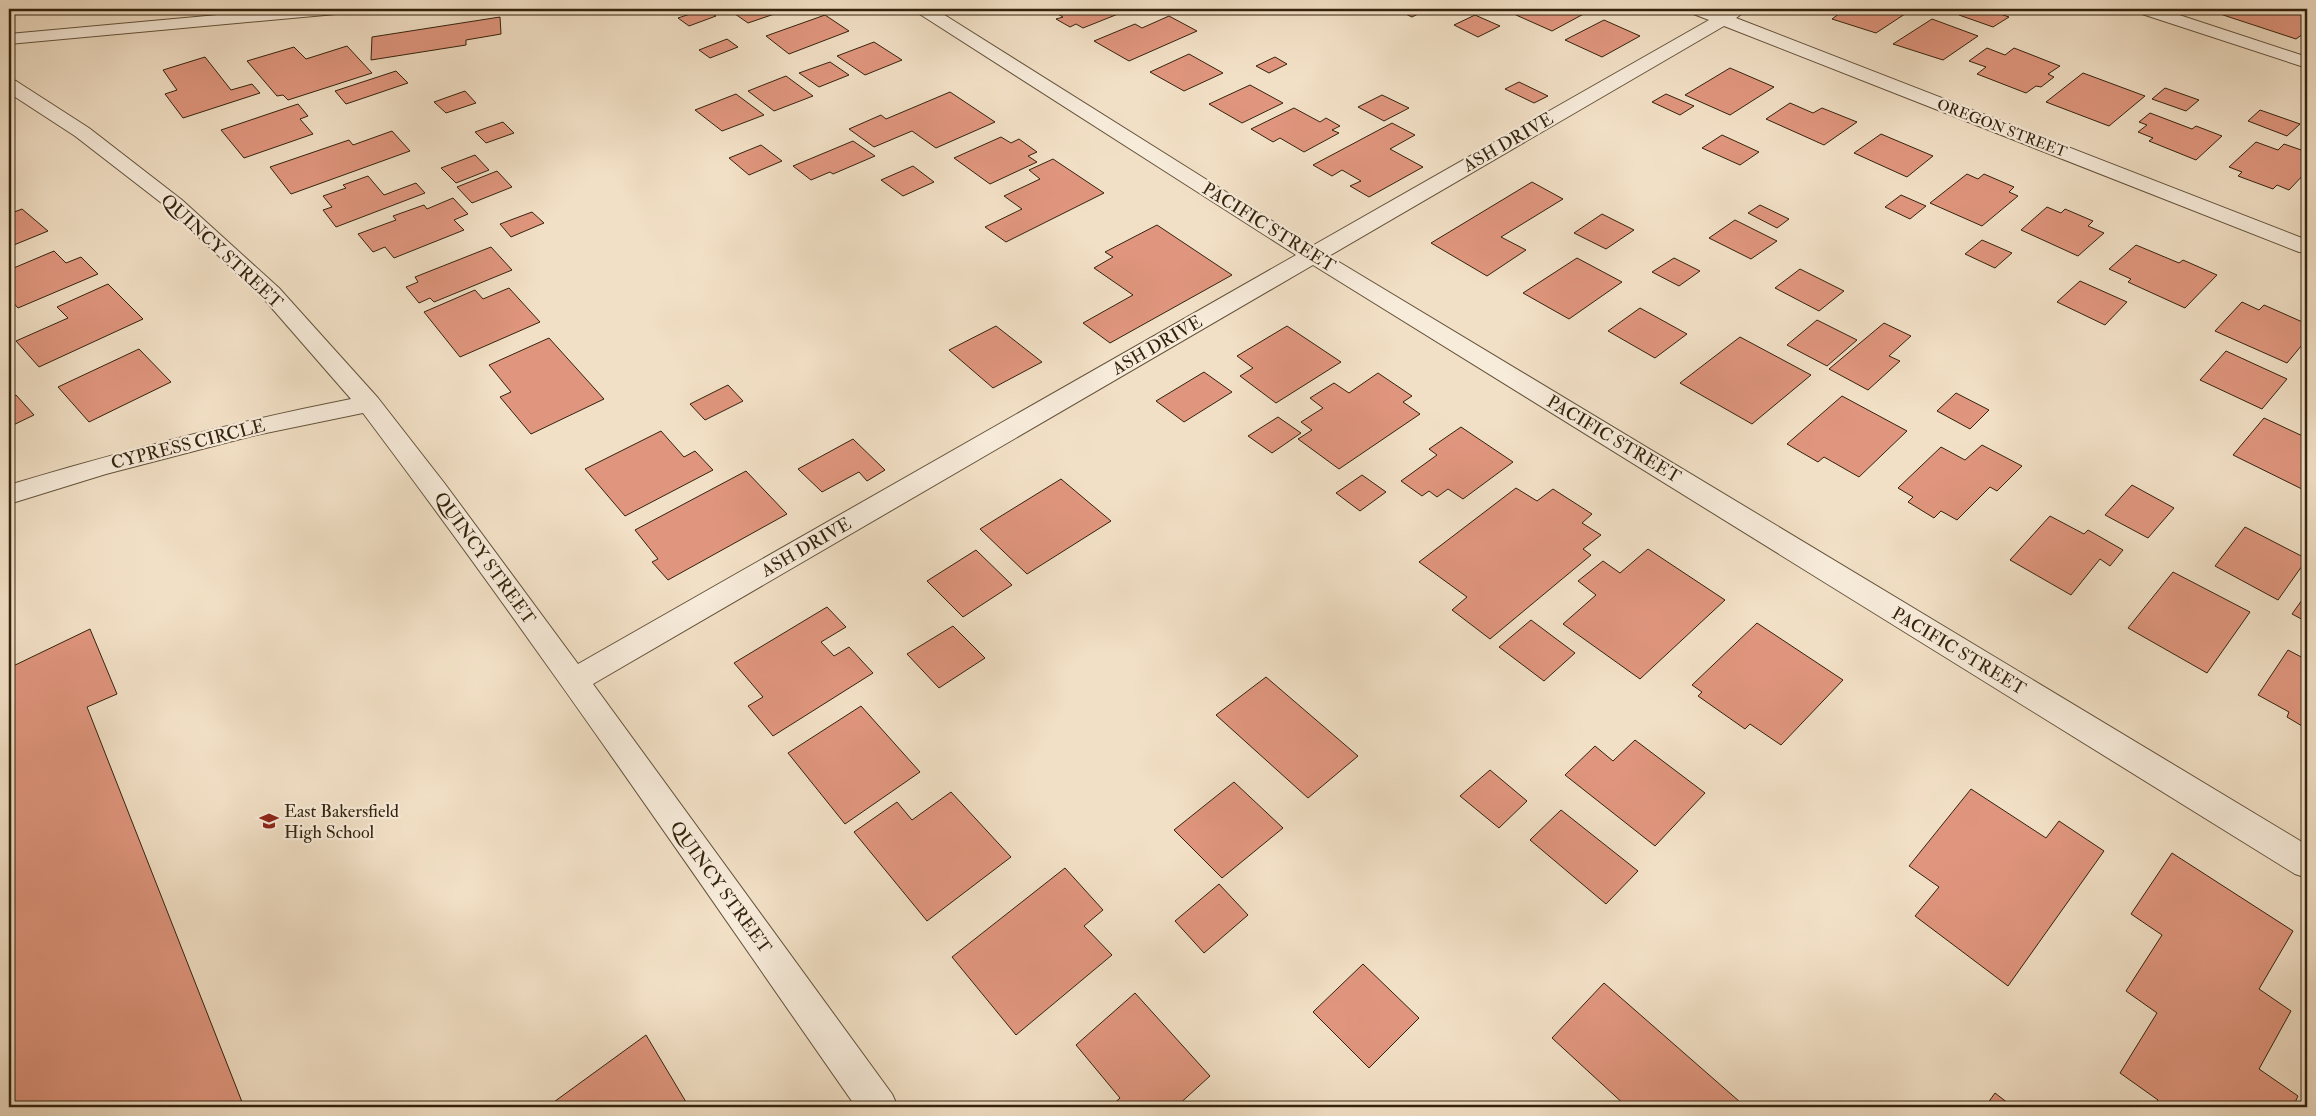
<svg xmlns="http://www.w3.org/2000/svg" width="2316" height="1116" viewBox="0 0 2316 1116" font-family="'IM FELL Double Pica',serif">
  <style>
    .building { fill: #e0967e; stroke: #33230c }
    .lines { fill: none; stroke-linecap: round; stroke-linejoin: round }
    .service-casing { stroke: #63523a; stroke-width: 2 }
    .minor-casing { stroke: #63523a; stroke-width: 2 }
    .service { fill: #f7ebda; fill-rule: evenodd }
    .minor { fill: #f7ebda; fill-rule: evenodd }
    .labels { text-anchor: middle; stroke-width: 4.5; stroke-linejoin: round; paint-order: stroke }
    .far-street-label { font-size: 15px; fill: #33230c; stroke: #f7ebda }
    .street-label { font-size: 18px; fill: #33230c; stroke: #f7ebda }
    .poi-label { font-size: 18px; fill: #33230c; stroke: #f7ebda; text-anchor: start }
  </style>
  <rect width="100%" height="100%" fill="#f2e0c6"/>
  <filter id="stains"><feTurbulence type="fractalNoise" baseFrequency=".004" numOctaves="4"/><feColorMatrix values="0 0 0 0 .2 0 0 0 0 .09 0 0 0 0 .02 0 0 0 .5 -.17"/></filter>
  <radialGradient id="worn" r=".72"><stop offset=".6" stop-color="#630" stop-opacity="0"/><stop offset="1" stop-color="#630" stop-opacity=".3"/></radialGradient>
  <g class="building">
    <polygon points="705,9 716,16 689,26 678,18"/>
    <polygon points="728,9 789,9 748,23"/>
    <polygon points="1067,9 1126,9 1128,10 1083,28 1076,24 1070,27 1056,19 1063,17 1056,13"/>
    <polygon points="1395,9 1428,9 1412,17"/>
    <polygon points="1528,9 1588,9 1591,10 1552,31 1516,15"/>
    <polygon points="1836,9 1907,9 1911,10 1876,33 1832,19 1840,13 1833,10"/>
    <polygon points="1968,9 1986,9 2009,17 1993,27 1959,15"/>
    <polygon points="2205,9 2299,9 2307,11 2307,31 2296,39"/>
    <polygon points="825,15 849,31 789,54 766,36"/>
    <polygon points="1475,15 1500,26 1478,37 1454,25"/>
    <polygon points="1169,16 1197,31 1129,61 1094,41 1135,24 1142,28"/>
    <polygon points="500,17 501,34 466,40 466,45 371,60 372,37"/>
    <polygon points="1932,19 1978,36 1943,60 1893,44"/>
    <polygon points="1604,20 1640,36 1602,57 1565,40"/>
    <polygon points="727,39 738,47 710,58 699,50"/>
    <polygon points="874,42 902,60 865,75 837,56"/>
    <polygon points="347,46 372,73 288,100 283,95 277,96 247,61 294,47 306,59"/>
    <polygon points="1987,48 2005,55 2014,48 2060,66 2048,74 2054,77 2041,87 2036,86 2026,93 1977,74 1986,67 1969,61"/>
    <polygon points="1189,54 1223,73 1184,91 1150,72"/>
    <polygon points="205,57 231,90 252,84 260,93 183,118 165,94 177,90 163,70"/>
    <polygon points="1275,57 1287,64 1269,73 1256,66"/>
    <polygon points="830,62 849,75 819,87 799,73"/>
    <polygon points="1730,68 1774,87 1730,115 1685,95"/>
    <polygon points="396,71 408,83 346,104 335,91"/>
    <polygon points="2083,73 2145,96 2109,126 2046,102"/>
    <polygon points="786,76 813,96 774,111 748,91"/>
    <polygon points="1519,82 1548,96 1534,103 1505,89"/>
    <polygon points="1250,85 1283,103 1242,123 1209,104"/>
    <polygon points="2165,88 2199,100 2186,111 2152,99"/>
    <polygon points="465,91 476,103 446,113 434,102"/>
    <polygon points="950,92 995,122 936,148 912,131 874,147 849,129 881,115 886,119"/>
    <polygon points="736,94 764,115 722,131 695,110"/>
    <polygon points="1666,94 1694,106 1680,115 1652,102"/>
    <polygon points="1382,95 1409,108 1384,121 1358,107"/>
    <polygon points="1790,103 1813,113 1822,108 1857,122 1824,145 1766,119"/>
    <polygon points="298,104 308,116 300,119 313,134 244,158 221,130"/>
    <polygon points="1294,108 1320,122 1326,118 1340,126 1332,130 1339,133 1304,152 1280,138 1273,142 1251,129"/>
    <polygon points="2260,110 2300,124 2287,136 2248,121"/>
    <polygon points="2150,113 2192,129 2196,126 2222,136 2196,160 2149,141 2153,138 2138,132 2147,125 2139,122"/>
    <polygon points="503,122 514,133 486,143 475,132"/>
    <polygon points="1392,123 1415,135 1390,149 1423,167 1369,197 1350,186 1361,181 1342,170 1332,176 1313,165"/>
    <polygon points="392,131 410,151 291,194 270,167 349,140 353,145"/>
    <polygon points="1881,134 1933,156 1907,177 1854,153"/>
    <polygon points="1722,135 1759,152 1740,165 1702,148"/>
    <polygon points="1001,137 1011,143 1019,139 1037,152 1028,156 1037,162 990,184 954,158"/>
    <polygon points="853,141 875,156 833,174 830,172 811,180 793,166"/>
    <polygon points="2256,142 2278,150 2284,144 2307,152 2307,171 2289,190 2277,185 2273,189 2238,176 2242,172 2229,167"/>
    <polygon points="761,145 782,161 749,175 729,158"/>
    <polygon points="475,155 489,170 456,183 441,168"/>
    <polygon points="1053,159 1104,193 1006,242 985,227 1022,209 1004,196 1040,179 1029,170"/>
    <polygon points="913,166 934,182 903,196 881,180"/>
    <polygon points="497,171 512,187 472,203 457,187"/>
    <polygon points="1967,174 1978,179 1984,174 2014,187 2009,192 2018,196 1982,226 1930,203"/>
    <polygon points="368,176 384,195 416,183 425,193 336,227 323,210 332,207 323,196 346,188 343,185"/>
    <polygon points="1532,182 1563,199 1501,237 1526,250 1487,276 1431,243"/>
    <polygon points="1901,195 1926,206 1910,219 1885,207"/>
    <polygon points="453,198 468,214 454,220 464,230 394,258 385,247 373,252 358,234 396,220 393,216 424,205 427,209"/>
    <polygon points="1760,205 1789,219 1777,228 1748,213"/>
    <polygon points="2047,207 2061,213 2065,209 2093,221 2088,226 2104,233 2078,256 2021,230"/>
    <polygon points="22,209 48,231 9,247 9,214"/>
    <polygon points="532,212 544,223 511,237 500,224"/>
    <polygon points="1602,214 1634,230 1606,249 1574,233"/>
    <polygon points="1735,220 1777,241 1751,259 1709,238"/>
    <polygon points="1157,225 1232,275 1110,343 1083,323 1133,295 1094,268 1113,257 1105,252"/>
    <polygon points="1982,240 2012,253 1995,268 1965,254"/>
    <polygon points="2136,245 2179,263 2183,260 2217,275 2185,308 2128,282 2131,279 2109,269"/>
    <polygon points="491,247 512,270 434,302 430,298 419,303 406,287 418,282 415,277"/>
    <polygon points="54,251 66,263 81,257 98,274 18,308 9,298 9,270"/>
    <polygon points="1577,258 1622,282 1569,319 1523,293"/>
    <polygon points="1674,258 1700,271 1679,286 1652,272"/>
    <polygon points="1800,269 1844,291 1819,311 1775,288"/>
    <polygon points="2080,281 2127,302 2105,325 2057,302"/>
    <polygon points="108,284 143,319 39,367 16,341 68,318 57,307"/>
    <polygon points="509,288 540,322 460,357 424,312 475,290 483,299"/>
    <polygon points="2242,302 2259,310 2264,305 2307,324 2307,339 2287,363 2215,331"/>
    <polygon points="1640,308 1687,334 1655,358 1608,331"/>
    <polygon points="1817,320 1857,340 1827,366 1787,345"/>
    <polygon points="1884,323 1911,336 1889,356 1900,361 1868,390 1829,369"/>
    <polygon points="996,326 1042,362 993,388 949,350"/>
    <polygon points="1287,326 1341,362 1276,403 1240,376 1253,368 1237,356"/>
    <polygon points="1740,337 1811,375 1752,424 1680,383"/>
    <polygon points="549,338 604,399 531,434 500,397 511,392 489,365"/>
    <polygon points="139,349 171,382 89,422 58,387"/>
    <polygon points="2226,351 2287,379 2262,409 2200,380"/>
    <polygon points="1204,372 1232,392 1184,422 1156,401"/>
    <polygon points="1378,373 1412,396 1403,402 1420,414 1339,469 1298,439 1312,430 1301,422 1323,408 1310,398 1334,383 1349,393"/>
    <polygon points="728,385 743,401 705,420 690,404"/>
    <polygon points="1956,393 1989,410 1970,429 1937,411"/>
    <polygon points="16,395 34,415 9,427 9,399"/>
    <polygon points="1842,396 1907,431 1859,477 1824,457 1818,462 1787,444"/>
    <polygon points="1278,417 1301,433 1272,453 1248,436"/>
    <polygon points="2264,418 2307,438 2306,491 2233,455"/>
    <polygon points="1461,427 1513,462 1463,499 1448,489 1437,497 1429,491 1422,496 1401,481 1437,455 1429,449"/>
    <polygon points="661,431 684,457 695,451 713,470 625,516 585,469"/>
    <polygon points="853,439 885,470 867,481 859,472 822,492 798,469"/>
    <polygon points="1982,445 2022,466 1997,491 1990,487 1957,520 1941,511 1934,518 1908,502 1913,497 1898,488 1941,447 1965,460"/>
    <polygon points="746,471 787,514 668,580 652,562 658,559 635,530"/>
    <polygon points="1362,475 1386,492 1360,511 1336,493"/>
    <polygon points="1061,479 1111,521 1027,574 980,529"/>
    <polygon points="2132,485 2174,508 2148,538 2105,515"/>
    <polygon points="1516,488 1537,501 1553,489 1592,514 1582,523 1601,535 1583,549 1591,555 1490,639 1452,610 1467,597 1419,562"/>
    <polygon points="2050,516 2084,534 2088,530 2123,550 2110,566 2100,559 2071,595 2010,560"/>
    <polygon points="2245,527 2307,559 2278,600 2215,566"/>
    <polygon points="1648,549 1725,600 1640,679 1563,624 1596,595 1578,581 1603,561 1620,573"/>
    <polygon points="976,550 1012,585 963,617 927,581"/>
    <polygon points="2173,572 2250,612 2207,673 2128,628"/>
    <polygon points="2307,593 2307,622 2292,614"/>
    <polygon points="827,607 846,627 821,642 834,656 849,647 873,673 773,736 748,706 763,697 734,663"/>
    <polygon points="1531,620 1575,653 1544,681 1499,647"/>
    <polygon points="1757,623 1843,680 1781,745 1750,724 1745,729 1698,696 1702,692 1692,685"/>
    <polygon points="953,626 985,658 939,688 907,654"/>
    <polygon points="90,629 117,694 87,707 244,1107 9,1107 9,668"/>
    <polygon points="2288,650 2305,659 2307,657 2307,729 2287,717 2289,712 2258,695"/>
    <polygon points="1266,677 1358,756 1308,798 1216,715"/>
    <polygon points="861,706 920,772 845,824 788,753"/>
    <polygon points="1635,740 1705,793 1655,846 1565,775 1595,746 1613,761"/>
    <polygon points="1490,770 1527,801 1499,828 1460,796"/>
    <polygon points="1234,782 1283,828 1222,878 1174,830"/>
    <polygon points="1971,789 2046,838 2059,821 2104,851 2008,986 1915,916 1939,887 1909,866"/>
    <polygon points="951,792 1011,857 927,921 854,832 897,802 912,820"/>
    <polygon points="1561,810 1638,871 1606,904 1530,840"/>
    <polygon points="2172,853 2293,931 2259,989 2291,1011 2259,1069 2298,1096 2293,1107 2154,1107 2158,1100 2120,1073 2157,1013 2126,991 2162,935 2131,914"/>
    <polygon points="1065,868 1103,910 1084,926 1112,955 1016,1035 952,957"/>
    <polygon points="1219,884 1248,915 1204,953 1175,921"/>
    <polygon points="1363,964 1419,1018 1369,1068 1313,1012"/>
    <polygon points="1604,983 1740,1102 1736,1107 1627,1107 1552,1038"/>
    <polygon points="1135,993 1210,1076 1176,1107 1110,1107 1120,1098 1076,1045"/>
    <polygon points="646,1035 689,1107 547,1107"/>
    <polygon points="1995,1093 2013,1107 1985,1107"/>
  </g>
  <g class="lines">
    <g class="service-casing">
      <polygon id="service" points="2136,9 2161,9 2307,57 2307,68 2139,13"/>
    </g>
    <g class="minor-casing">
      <g id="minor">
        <polygon points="282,9 345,9 342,13 336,14 9,44 9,34"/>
        <path d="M 916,9 L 935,9 L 1312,246 L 1709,20 L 1691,13 L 1689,9 L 1712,9 L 1721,12 L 1728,9 L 1748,9 L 1736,18 L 2307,240 L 2307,253 L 2299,252 L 1724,26 L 1329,256 L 2307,845 L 2307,878 L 2295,874 L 1313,265 L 593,684 L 892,1094 L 898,1107 L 856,1107 C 694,875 534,640 363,413 L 252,436 L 106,474 L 9,504 L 9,485 C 122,451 235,422 351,399 L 263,298 L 168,208 L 75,136 L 9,93 L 9,79 L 16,81 L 89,128 L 182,200 L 279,288 L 378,398 L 445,484 L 578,664 L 1296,255 L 918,13 Z"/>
      </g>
    </g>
    <use href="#service" class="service"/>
    <use href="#minor" class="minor"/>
  </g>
  <defs>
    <g id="school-bare" transform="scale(1.5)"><path d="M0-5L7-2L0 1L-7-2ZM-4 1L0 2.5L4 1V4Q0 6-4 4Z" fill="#8f2418" stroke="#f7ebda" stroke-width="2.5" paint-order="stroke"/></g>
  </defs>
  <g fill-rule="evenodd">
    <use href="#school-bare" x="269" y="821"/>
  </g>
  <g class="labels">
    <g class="far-street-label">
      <text transform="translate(2002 128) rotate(21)" y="5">OREGON STREET</text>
    </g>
    <g class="street-label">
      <text transform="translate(1508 142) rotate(-30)" y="6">ASH DRIVE</text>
      <text transform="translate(1269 227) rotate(32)" y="6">PACIFIC STREET</text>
      <text transform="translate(222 251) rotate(43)" y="6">QUINCY STREET</text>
      <text transform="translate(1157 345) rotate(-30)" y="6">ASH DRIVE</text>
      <text transform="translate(1614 439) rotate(31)" y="6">PACIFIC STREET</text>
      <text transform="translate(188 444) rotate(-14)" y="6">CYPRESS CIRCLE</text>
      <text transform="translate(806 547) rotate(-30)" y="6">ASH DRIVE</text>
      <text transform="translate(485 558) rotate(54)" y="6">QUINCY STREET</text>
      <text transform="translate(1959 651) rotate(31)" y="6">PACIFIC STREET</text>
      <text transform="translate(721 887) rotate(54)" y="6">QUINCY STREET</text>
    </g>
    <g class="poi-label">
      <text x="284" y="817">East Bakersfield<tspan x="284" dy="21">High School</tspan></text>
    </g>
  </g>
  <rect width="2316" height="1116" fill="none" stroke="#f2e0c6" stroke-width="30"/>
  <rect x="10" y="10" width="2296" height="1096" fill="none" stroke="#33230c" stroke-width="2.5"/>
  <rect x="15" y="15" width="2286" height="1086" fill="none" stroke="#33230c"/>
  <rect width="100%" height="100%" filter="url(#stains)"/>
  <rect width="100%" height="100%" fill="url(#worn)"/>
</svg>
